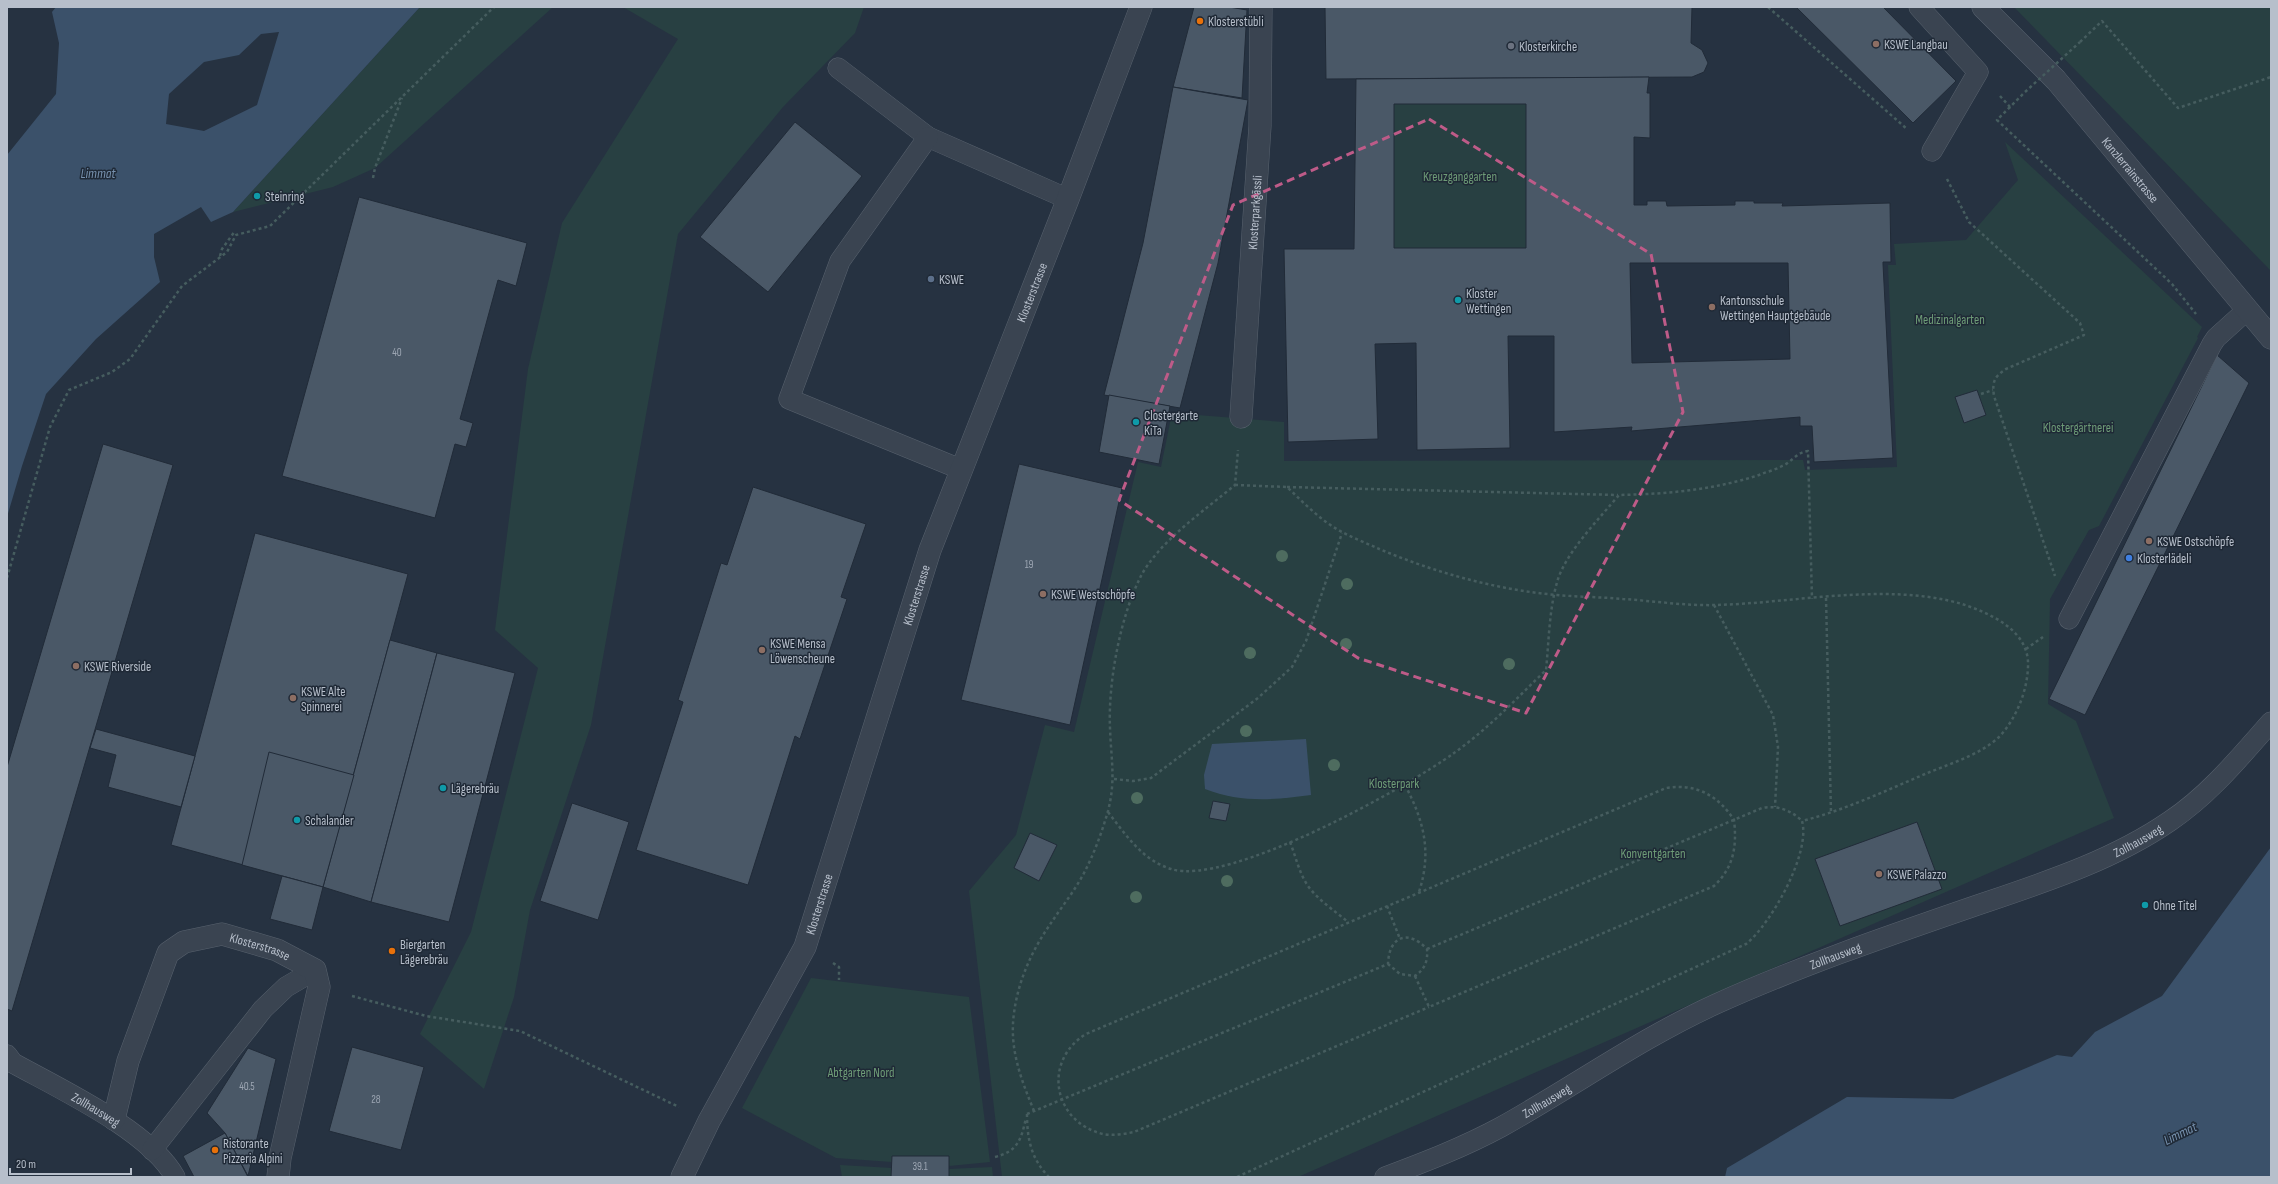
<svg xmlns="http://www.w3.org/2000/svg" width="2278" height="1184" viewBox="0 0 2278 1184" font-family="'Sofia Sans Condensed',sans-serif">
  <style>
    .green { fill: #284042 }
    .water { fill: #3b516a; fill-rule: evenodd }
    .building { fill: #4a5867; stroke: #212b38; fill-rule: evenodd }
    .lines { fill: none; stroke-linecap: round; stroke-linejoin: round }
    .service-casing { stroke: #58626e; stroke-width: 21 }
    .minor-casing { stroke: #58626e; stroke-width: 23 }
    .path { stroke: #465d5f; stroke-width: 2.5; stroke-dasharray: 3 3; stroke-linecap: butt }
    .service { stroke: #3a4451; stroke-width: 20 }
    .minor { stroke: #3a4451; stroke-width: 22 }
    .path-bridge { stroke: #465d5f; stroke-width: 2.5; stroke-dasharray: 3 3; stroke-linecap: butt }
    .tree { fill: #4e6c5f }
    .marked { fill: none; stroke: #be5b88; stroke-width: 3; stroke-dasharray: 8 5; stroke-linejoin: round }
    .food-dot { fill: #e8710a; stroke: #1f2936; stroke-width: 1.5 }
    .education-dot { fill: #8d6e63; stroke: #1f2936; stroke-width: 1.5 }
    .worship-dot { fill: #6b7280; stroke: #1f2936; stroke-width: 1.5 }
    .culture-dot { fill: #0f9aa8; stroke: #1f2936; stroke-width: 1.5 }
    .service-dot { fill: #5c6f8a; stroke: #1f2936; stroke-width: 1.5 }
    .shop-dot { fill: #3f7fe0; stroke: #1f2936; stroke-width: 1.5 }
    .labels { text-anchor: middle; stroke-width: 3; stroke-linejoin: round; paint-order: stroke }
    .number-label { font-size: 11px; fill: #9ca5b2 }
    .poi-label { font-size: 13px; fill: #b7bfcb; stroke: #1f2936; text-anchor: start }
    .street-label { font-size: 13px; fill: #b7bfcb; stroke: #1f2936 }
    .park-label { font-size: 13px; fill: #6e9c77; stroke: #1f2936 }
    .water-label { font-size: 14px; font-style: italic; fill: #7791ae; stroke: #1f2936 }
  </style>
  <rect width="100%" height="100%" fill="#263241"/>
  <g class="green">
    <polygon points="420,7 553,7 375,168 333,187 233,212"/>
    <polygon points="623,7 864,7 855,33 783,107 678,234 591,725 530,910 514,997 484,1089 420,1034 471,932 538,668 495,630 528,369 562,223 678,39"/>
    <polygon points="2014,7 2271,7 2271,271"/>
    <rect x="1394" y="104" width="132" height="144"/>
    <polygon points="2005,142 2202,327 2197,337 2198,338 2099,526 2089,530 2050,599 2048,704 2076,721 2114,818 1298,1177 1002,1177 969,891 1016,835 1045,725 1074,732 1138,462 1161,467 1172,413 1284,422 1284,461 1803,460 1805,470 1897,467 1888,265 1896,265 1894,244 1966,240 2018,180"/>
    <polygon points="811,978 969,997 990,1162 949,1166 948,1156 892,1156 892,1162 836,1158 742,1108"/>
    <polygon points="840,1165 892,1168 891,1177 842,1177"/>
    <polygon points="992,1167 993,1177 949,1177 949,1169"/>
  </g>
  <g class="water">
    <path d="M 56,7 L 420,7 L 233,212 L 211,222 L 201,207 L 154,234 L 154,257 L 160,282 L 96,339 L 46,394 L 22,466 L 7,517 L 7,155 L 56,94 L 59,43 L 52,12 ZM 279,32 L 257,105 L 204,131 L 166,124 L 169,94 L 204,62 L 239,55 L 261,34 Z"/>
    <path d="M 1306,739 L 1311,795 C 1275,800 1240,803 1205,789 L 1204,775 L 1212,744 Z"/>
    <polygon points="2271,847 2271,1177 1725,1177 1727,1168 1847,1097 1953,1099 2057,1055 2072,1057 2095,1032 2162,996"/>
  </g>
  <g class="building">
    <polygon points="1194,7 1229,7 1247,10 1242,98 1173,87"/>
    <polygon points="1325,7 1692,7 1691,43 1702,50 1708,63 1704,72 1692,77 1326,79"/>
    <polygon points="1796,7 1883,7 1956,81 1913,123"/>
    <path d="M 1649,77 L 1647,93 L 1650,93 L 1650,138 L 1634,137 L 1634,205 L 1647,205 L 1647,201 L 1666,201 L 1667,206 L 1735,205 L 1735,201 L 1754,201 L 1754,203 L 1783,203 L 1782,206 L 1890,203 L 1891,262 L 1883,262 L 1883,264 L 1893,458 L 1814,462 L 1812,426 L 1800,426 L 1800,417 L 1631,431 L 1632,427 L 1554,432 L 1554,336 L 1508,336 L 1510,448 L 1417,450 L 1416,343 L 1375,344 L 1378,439 L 1288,442 L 1284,249 L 1354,249 L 1356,79 ZM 1394,104 L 1526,104 L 1526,248 L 1394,248 ZM 1630,263 L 1788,263 L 1790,359 L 1632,363 Z"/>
    <polygon points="1173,87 1248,100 1218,263 1180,408 1104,395 1143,243"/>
    <polygon points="795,122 862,176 768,292 700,237"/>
    <polygon points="359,197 527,243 516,286 498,280 460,419 473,423 466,447 455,444 435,518 282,476"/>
    <polygon points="2217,355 2249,383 2085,715 2049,699"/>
    <polygon points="1977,390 1986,415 1964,423 1955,397"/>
    <polygon points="1109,395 1170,406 1159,464 1099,452"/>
    <polygon points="103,444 173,465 12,1011 7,1009 7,767"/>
    <polygon points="1019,464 1122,488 1070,725 961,700"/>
    <polygon points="753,487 866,524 841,597 847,599 800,739 795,736 748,885 636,850 683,702 678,700 721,563 727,565"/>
    <polygon points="255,533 408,574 323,887 171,845"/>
    <polygon points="390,640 437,653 371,902 323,887"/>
    <polygon points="437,653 515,673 449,922 371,902"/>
    <polygon points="96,729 195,756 181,807 108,787 116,755 90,748"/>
    <polygon points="269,752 354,775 323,887 242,865"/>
    <polygon points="1213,801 1230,804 1226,821 1209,818"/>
    <polygon points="572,803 629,822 598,920 540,901"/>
    <polygon points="1917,822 1942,889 1840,926 1815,859"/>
    <polygon points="1030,833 1057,845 1039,881 1014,868"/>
    <polygon points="282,876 323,887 312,930 270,919"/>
    <polygon points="352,1047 424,1067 401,1150 329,1131"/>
    <polygon points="248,1048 276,1059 248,1176 225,1133 207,1113"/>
    <polygon points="225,1133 248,1177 194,1177 183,1156"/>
    <polygon points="892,1156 949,1156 949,1177 891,1177"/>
  </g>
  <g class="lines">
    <g class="service-casing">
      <g id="service">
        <polyline points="1919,7 1978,72 1932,151"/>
        <polyline points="838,68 928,137 1068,199"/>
        <polyline points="928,137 840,261 789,399 960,469"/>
        <polyline points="2069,619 2212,344 2216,338 2247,310"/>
        <path id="s1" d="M 7,1055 L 13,1063 C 60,1089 150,1131 175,1177"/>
        <polyline points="152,1150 263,1009 286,987 315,970"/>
        <path id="s2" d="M 1385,1177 C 1425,1162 1464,1147 1501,1127 C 1573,1087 1641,1038 1716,1004 C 1798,967 1882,938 1966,909 C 2036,885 2109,863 2170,821 C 2209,795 2240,757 2271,722"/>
      </g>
    </g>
    <g class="minor-casing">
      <g id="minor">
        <path id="s3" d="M 1983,7 L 2056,80 L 2271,338"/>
        <path id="s4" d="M 1241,417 L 1260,126 L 1261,7"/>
        <path id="s5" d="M 114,1119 L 128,1061 L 168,953 L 184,942 L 222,934 L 277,950 L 315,970 L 319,987 L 280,1158 L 278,1177"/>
        <path id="s6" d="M 682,1177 L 709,1121 L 805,947 L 930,550 L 1068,199 L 1141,7"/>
      </g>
    </g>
    <g class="path">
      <polyline points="1768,7 1907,129"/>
      <polyline points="2080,42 2102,21 2178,108 2271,77"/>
      <polyline points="2000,96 2010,107 2023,94"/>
      <polyline points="2010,107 1997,120 2172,284 2196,314"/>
      <polyline points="373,178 375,168 402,98"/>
      <path d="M 1947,179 L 1969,222 L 2080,323 L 2084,335 L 2006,369 C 1994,377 1992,382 1994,396 L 2055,576"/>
      <polyline points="220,256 222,249 235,231"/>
      <polyline points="1981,394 1993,390"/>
      <path d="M 1235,485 L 1287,487 C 1304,503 1321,521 1342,532 C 1353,538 1366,543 1377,548 C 1433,572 1497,590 1557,595 C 1579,597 1601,597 1623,599 C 1654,601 1686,606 1716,605 C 1794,603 1887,582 1962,604 C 1992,614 2030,631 2028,667 C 2027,692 2016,719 1999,737 C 1980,755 1949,764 1925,774 C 1885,791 1845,810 1802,821 C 1811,853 1771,924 1746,944 L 1237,1177"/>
      <polyline points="1287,487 1618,495"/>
      <polyline points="7,578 50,427 69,390 112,372 130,359 182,286 227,252 236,235 270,226 494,7"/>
      <polyline points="1826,598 1831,813"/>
      <polyline points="1714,605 1773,715 1778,747 1775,807"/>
      <polyline points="2026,649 2043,637"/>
      <polyline points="1114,779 1133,781 1151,778 1258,698 1292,667 1306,641 1342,533"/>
      <path d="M 1405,785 C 1424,821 1432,852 1419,892"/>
      <path d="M 1108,812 C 1126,835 1142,860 1171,869 C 1228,887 1406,788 1454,753 C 1488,729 1516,699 1546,670 C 1549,641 1549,608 1558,579 C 1568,550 1599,519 1619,495 C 1667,494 1713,490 1759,475 C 1766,472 1775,470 1782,466 C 1792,462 1797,452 1808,451 L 1812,599"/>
      <path d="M 1290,842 C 1296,857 1299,873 1308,886 C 1318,900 1335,911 1348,922"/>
      <polyline points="1387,906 1400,939"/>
      <path d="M 1427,949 L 1762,808 C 1777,805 1791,810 1802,821"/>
      <polyline points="833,963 839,967 839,980"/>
      <path d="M 1415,976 L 1429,1007 L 1714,886 C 1734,867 1737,846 1734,820 C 1718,795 1695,783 1666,788 L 1086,1034 C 1042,1061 1053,1122 1103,1134 C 1113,1136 1124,1134 1134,1132 L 1429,1007"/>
      <polyline points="352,996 426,1016 520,1031 679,1107"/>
      <path d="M 1034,1111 C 1021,1079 1009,1049 1014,1013 C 1018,982 1031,952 1049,926 C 1060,909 1074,892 1084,873 C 1094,854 1102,832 1108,811 C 1116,780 1111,759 1110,728 C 1108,683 1120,618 1140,578 C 1157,543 1205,510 1235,485 L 1238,450"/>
      <path d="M 1027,1114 L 1388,964 C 1389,936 1408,929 1427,949 C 1428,961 1425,969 1415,976 L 1400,974 L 1388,964"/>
      <path d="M 1027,1114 C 1027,1138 1031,1159 1049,1177"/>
      <path d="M 995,1157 C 1018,1151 1021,1140 1026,1118"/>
    </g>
    <use href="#service" class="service"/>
    <use href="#minor" class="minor"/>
    <polyline class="path-bridge" points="2025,92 2080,42"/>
  </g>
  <g class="tree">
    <circle cx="1282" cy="556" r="6"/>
    <circle cx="1347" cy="584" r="6"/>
    <circle cx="1346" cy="644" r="6"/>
    <circle cx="1250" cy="653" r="6"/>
    <circle cx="1509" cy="664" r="6"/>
    <circle cx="1246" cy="731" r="6"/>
    <circle cx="1334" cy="765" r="6"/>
    <circle cx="1137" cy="798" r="6"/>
    <circle cx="1227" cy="881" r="6"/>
    <circle cx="1136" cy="897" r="6"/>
  </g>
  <path class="marked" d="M 1429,119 L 1651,254 L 1683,412 L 1526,713 L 1358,658 L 1119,500 L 1233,205 Z"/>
  <g class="food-dot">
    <circle cx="1200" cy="21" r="4"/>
    <circle cx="392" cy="951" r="4"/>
    <circle cx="215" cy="1150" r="4"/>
  </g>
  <g class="education-dot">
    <circle cx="1876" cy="44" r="4"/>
    <circle cx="1712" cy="307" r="4"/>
    <circle cx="2149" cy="541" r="4"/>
    <circle cx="1043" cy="594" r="4"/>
    <circle cx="762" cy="650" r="4"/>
    <circle cx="76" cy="666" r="4"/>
    <circle cx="293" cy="698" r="4"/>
    <circle cx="1879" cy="874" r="4"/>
  </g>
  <circle class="worship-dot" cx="1511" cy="46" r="4"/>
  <g class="culture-dot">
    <circle cx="257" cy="196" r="4"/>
    <circle cx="1458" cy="300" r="4"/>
    <circle cx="1136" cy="422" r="4"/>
    <circle cx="443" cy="788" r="4"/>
    <circle cx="297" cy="820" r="4"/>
    <circle cx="2145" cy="905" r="4"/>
  </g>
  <circle class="service-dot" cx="931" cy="279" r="4"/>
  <circle class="shop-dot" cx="2129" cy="558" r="4"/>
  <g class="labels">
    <g class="number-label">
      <text x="397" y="356">40</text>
      <text x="1029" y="568">19</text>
      <text x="247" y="1090">40.5</text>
      <text x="376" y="1103">28</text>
      <text x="920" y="1170">39.1</text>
    </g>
    <g class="poi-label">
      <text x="1208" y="26">Klosterstübli</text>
      <text x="1884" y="49">KSWE Langbau</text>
      <text x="1519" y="51">Klosterkirche</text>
      <text x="265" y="201">Steinring</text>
      <text x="939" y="284">KSWE</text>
      <text x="1466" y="298">Kloster<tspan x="1466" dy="15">Wettingen</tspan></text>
      <text x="1720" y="305">Kantonsschule<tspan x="1720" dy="15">Wettingen Hauptgebäude</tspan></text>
      <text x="1144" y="420">Clostergarte<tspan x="1144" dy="15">KiTa</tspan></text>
      <text x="2157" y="546">KSWE Ostschöpfe</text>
      <text x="2137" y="563">Klosterlädeli</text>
      <text x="1051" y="599">KSWE Westschöpfe</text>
      <text x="770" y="648">KSWE Mensa<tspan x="770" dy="15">Löwenscheune</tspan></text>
      <text x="84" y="671">KSWE Riverside</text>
      <text x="301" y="696">KSWE Alte<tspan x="301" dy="15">Spinnerei</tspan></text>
      <text x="451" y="793">Lägerebräu</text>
      <text x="305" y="825">Schalander</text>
      <text x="1887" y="879">KSWE Palazzo</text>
      <text x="2153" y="910">Ohne Titel</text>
      <text x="400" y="949">Biergarten<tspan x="400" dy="15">Lägerebräu</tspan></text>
      <text x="223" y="1148">Ristorante<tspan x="223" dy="15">Pizzeria Alpini</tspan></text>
    </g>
    <g class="street-label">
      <text dy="5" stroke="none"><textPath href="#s3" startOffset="220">Kanzlerrainstrasse</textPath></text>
      <text dy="5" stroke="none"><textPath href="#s4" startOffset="205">Klosterparkgässli</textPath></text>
      <text dy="5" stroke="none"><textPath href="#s6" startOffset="954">Klosterstrasse</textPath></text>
      <text dy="5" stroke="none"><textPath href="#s6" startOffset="630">Klosterstrasse</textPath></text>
      <text dy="5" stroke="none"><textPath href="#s2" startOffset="827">Zollhausweg</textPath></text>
      <text dy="5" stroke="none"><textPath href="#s6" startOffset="306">Klosterstrasse</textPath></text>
      <text dy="5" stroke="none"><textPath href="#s5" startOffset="273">Klosterstrasse</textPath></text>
      <text dy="5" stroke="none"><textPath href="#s2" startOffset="503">Zollhausweg</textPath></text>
      <text dy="5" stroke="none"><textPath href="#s2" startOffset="179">Zollhausweg</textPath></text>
      <text dy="5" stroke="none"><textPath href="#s1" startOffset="105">Zollhausweg</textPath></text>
    </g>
    <g class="park-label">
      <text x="1460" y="181">Kreuzganggarten</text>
      <text x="1950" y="324">Medizinalgarten</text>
      <text x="2078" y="432">Klostergärtnerei</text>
      <text x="1394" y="788">Klosterpark</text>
      <text x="1653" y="858">Konventgarten</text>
      <text x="861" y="1077">Abtgarten Nord</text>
    </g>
    <g class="water-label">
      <text x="98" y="178">Limmat</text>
      <text transform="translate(2180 1133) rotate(-26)" y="5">Limmat</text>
    </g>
  </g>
  <rect width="2278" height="1184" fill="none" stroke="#b7bfcb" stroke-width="16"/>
  <path d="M10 1168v6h121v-6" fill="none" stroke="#b7bfcb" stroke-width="2"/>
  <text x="16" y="1168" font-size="12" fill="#b7bfcb" stroke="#1f2936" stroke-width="3" paint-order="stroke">20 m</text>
</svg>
